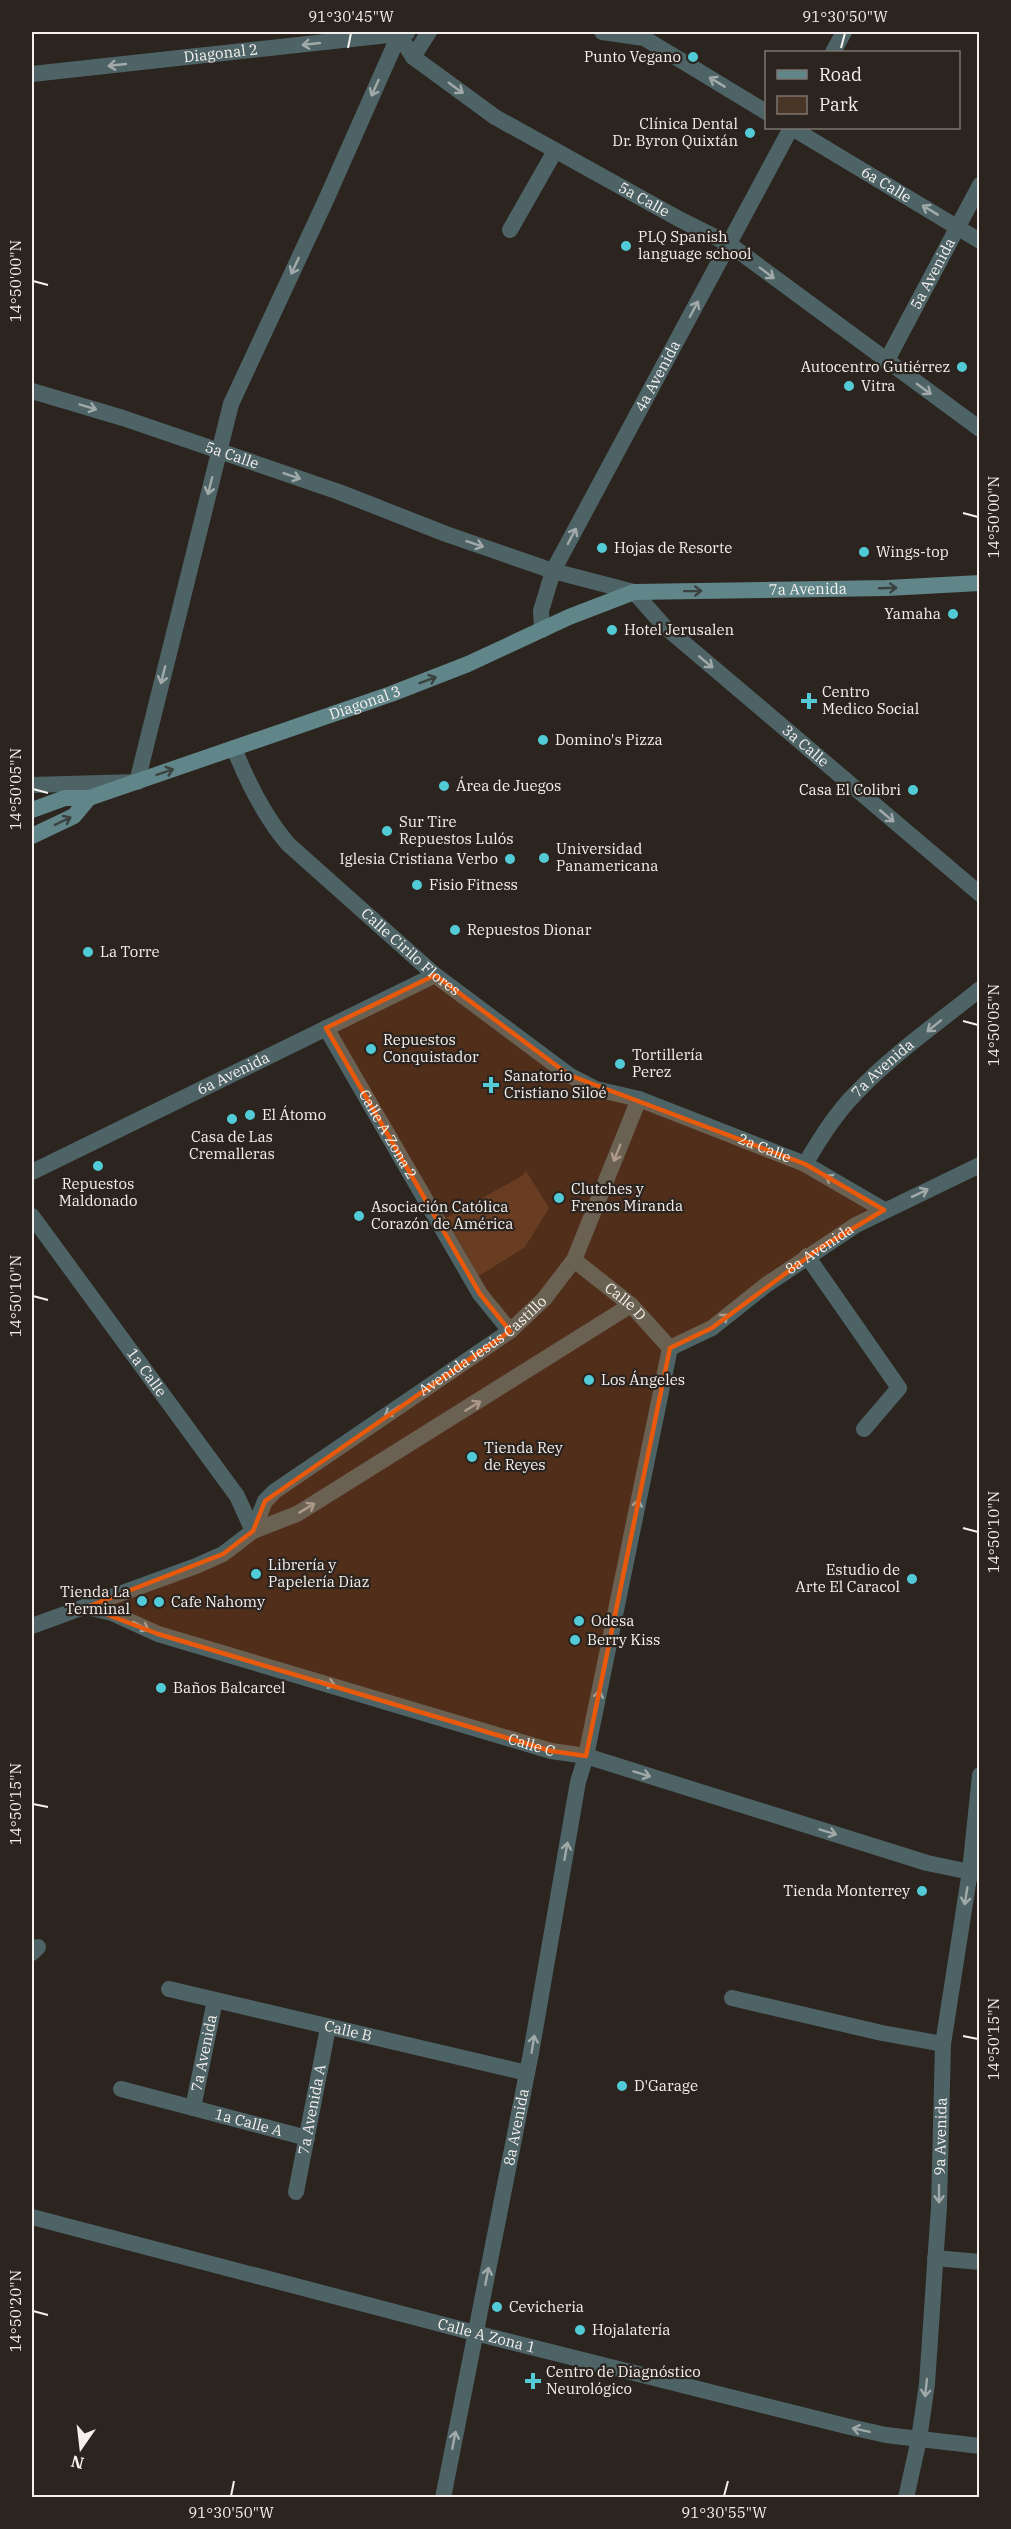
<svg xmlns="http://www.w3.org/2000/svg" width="1011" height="2529" viewBox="0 0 1011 2529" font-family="'IBM Plex Serif',serif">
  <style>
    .green { fill: #4a3627 }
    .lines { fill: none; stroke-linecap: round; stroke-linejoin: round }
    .minor { stroke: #4d6365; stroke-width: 16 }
    .secondary { stroke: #618689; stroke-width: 16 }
    .oneway { stroke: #a1aaa9 }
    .oneway2 { stroke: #3b413f }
    .marked { fill: #e8590c; fill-opacity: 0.2; stroke: #e8590c; stroke-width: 4.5; stroke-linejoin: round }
    .ticks { fill: none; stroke: #f5f0ed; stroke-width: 2 }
    .poi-dot { fill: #52cbd7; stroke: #2b241f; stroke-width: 2 }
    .labels { text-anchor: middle; stroke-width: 4.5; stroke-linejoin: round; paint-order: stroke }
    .street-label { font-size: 15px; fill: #f5f0ed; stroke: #2b241f }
    .poi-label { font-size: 15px; fill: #f5f0ed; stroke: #2b241f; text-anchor: start }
    .neatline { fill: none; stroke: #f5f0ed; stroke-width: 2 }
    .ticks-label { font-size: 15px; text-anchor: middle; fill: #f5f0ed }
  </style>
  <rect width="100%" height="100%" fill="#2b241f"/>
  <polygon class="green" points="526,1171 549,1208 525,1247 479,1276 446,1218 522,1176"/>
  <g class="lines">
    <g class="minor">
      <polyline points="602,32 644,38 766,112"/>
      <path id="s1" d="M 399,35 L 413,57 L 495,117 L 679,219 L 729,244 L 980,429"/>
      <polyline points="833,52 844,32"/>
      <polyline points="413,57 429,32"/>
      <path id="s2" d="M 32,74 L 407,33"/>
      <path id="s3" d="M 792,128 L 980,241"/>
      <polyline points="510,230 555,151"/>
      <path id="s4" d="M 886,362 L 980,185"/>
      <path id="s5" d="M 32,391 L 123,418 L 339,492 L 446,534 L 553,571 L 634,592 L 664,626 L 980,894"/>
      <path id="s6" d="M 542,630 L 541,611 L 553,571 L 791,128"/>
      <path id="s7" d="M 234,748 C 247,781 265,817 288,844 L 435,975 L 569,1075 L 596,1089 L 639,1099 L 805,1164 L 884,1210"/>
      <polyline points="32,785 137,782 231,404 325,202 399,35"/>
      <path id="s8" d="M 326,1028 L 480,1294 L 510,1331"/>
      <path id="s9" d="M 805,1164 C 820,1139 835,1114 856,1093 C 893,1054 938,1023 980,989"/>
      <path id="s10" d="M 32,1172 L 435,975"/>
      <path id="s11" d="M 32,1216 L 237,1496 L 253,1531"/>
      <polyline points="807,1256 899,1388 864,1429"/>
      <path id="s12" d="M 574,1260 L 631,1305 L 670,1348"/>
      <path id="s13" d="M 670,1348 L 712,1328 L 766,1285 L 856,1225 L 980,1165"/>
      <path id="s14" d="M 253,1531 L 265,1501 L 275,1491 L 510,1331 L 544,1299 L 574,1260 L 639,1099"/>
      <path id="s15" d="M 87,1607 L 112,1613 L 158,1634 L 551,1751 L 586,1756 L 927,1863 L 980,1874"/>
      <polyline points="32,1626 196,1566 223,1554 253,1531 297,1514 631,1305"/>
      <polyline points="32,1953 38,1947"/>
      <path id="s16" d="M 169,1989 L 527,2073"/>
      <polyline points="732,1998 882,2033 943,2044"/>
      <path id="s17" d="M 121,2089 L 307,2138"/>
      <path id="s18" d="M 193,2108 L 215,2000"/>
      <path id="s19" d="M 296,2192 L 328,2028"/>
      <path id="s20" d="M 32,2217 L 475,2333 L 850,2427 L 886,2435 L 980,2446"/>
      <polyline points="935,2258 980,2262"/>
      <path id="s21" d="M 443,2498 L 531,2053 L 578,1782 L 586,1756 L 670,1348"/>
      <path id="s22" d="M 906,2498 L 919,2439 L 927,2384 L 939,2206 L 943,2044 L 970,1871 L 980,1775"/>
    </g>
    <g class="secondary">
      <path id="s23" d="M 32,810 L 65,798 L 89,798 L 391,694 L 468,664 L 569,617 L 634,592 L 887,588 L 980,583"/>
      <polyline points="32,836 74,816 89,798"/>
    </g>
  </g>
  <defs><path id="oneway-shaft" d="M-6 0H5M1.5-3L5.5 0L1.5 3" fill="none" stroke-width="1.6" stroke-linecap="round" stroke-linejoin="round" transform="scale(1.5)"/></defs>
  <g class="oneway">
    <use href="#oneway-shaft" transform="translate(311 44) rotate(174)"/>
    <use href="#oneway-shaft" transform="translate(117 65) rotate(174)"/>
    <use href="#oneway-shaft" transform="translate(717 82) rotate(-149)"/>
    <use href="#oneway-shaft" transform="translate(375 88) rotate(114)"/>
    <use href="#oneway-shaft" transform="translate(456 88) rotate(36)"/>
    <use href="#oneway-shaft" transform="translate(930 210) rotate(-149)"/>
    <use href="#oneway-shaft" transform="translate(295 266) rotate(115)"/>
    <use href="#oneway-shaft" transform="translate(767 273) rotate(37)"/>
    <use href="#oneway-shaft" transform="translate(694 309) rotate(-62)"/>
    <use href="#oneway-shaft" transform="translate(924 389) rotate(36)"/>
    <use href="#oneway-shaft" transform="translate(88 407) rotate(17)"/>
    <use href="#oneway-shaft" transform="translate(292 476) rotate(19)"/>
    <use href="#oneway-shaft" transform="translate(210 486) rotate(104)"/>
    <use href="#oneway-shaft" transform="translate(572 536) rotate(-62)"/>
    <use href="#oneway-shaft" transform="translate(475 544) rotate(19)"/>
    <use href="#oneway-shaft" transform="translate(706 662) rotate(40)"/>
    <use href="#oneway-shaft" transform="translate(163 675) rotate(104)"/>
    <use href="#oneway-shaft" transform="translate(887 816) rotate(40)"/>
    <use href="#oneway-shaft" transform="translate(934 1026) rotate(141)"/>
    <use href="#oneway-shaft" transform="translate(617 1153) rotate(112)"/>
    <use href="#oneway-shaft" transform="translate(833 1180) rotate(-150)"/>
    <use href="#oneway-shaft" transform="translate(920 1193) rotate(-25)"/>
    <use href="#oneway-shaft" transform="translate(721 1320) rotate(-38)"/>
    <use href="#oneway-shaft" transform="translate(473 1406) rotate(-32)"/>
    <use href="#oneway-shaft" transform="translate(392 1411) rotate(146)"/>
    <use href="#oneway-shaft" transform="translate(307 1508) rotate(-31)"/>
    <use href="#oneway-shaft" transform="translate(637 1508) rotate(-79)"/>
    <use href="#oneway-shaft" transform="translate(141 1626) rotate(28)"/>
    <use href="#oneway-shaft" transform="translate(327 1683) rotate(17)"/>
    <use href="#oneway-shaft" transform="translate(598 1699) rotate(-79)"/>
    <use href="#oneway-shaft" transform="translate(642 1774) rotate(17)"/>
    <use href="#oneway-shaft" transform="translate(828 1832) rotate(17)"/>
    <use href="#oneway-shaft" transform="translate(566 1851) rotate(-80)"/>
    <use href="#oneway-shaft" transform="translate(966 1896) rotate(99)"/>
    <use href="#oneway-shaft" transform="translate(533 2044) rotate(-81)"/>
    <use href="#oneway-shaft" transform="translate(939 2194) rotate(90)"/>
    <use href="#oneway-shaft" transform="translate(487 2276) rotate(-79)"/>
    <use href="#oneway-shaft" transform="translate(926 2388) rotate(96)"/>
    <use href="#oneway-shaft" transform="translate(861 2430) rotate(-168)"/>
    <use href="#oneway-shaft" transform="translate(454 2440) rotate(-79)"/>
  </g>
  <g class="oneway2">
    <use href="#oneway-shaft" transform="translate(888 588) rotate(-2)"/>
    <use href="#oneway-shaft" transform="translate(693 591) rotate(-1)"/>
    <use href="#oneway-shaft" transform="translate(428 680) rotate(-21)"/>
    <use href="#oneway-shaft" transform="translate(165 772) rotate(-19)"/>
    <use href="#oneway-shaft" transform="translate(63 821) rotate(-26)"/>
  </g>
  <path class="marked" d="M 435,975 L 569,1075 L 805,1164 L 884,1210 L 820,1248 L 712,1328 L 670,1348 L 586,1756 L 551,1751 L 158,1634 L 87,1607 L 223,1554 L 253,1531 L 265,1501 L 510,1331 L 480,1294 L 326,1028 Z"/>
  <path class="ticks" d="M 348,48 L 351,33M 841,48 L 845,33M 33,281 L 48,285M 963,513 L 978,517M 33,789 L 48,793M 963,1021 L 978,1025M 33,1296 L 48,1300M 963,1528 L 978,1532M 33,1804 L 48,1807M 963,2036 L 978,2039M 33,2311 L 48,2315M 231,2496 L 234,2481M 724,2496 L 728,2481"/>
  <g class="poi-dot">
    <circle cx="693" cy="57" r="6"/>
    <circle cx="750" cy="133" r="6"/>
    <circle cx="626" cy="246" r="6"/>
    <circle cx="962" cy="367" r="6"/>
    <circle cx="849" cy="386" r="6"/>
    <circle cx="602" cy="548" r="6"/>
    <circle cx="864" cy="552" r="6"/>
    <circle cx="953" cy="614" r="6"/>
    <circle cx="612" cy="630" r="6"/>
    <path d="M806 692h6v6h6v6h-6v6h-6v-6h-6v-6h6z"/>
    <circle cx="543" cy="740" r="6"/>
    <circle cx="444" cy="786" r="6"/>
    <circle cx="913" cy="790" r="6"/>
    <circle cx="387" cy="831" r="6"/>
    <circle cx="544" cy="858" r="6"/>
    <circle cx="510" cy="859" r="6"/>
    <circle cx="417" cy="885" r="6"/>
    <circle cx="455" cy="930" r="6"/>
    <circle cx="88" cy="952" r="6"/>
    <circle cx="371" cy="1049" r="6"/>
    <circle cx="620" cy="1064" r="6"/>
    <path d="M488 1076h6v6h6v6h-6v6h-6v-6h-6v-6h6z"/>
    <circle cx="250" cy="1115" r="6"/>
    <circle cx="232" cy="1119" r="6"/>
    <circle cx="98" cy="1166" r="6"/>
    <circle cx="559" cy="1198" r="6"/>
    <circle cx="359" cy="1216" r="6"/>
    <circle cx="589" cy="1380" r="6"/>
    <circle cx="472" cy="1457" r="6"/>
    <circle cx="256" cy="1574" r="6"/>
    <circle cx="912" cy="1579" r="6"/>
    <circle cx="142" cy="1601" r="6"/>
    <circle cx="159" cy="1602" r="6"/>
    <circle cx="579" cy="1621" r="6"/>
    <circle cx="575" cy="1640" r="6"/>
    <circle cx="161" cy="1688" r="6"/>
    <circle cx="922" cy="1891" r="6"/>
    <circle cx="622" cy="2086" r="6"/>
    <circle cx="497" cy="2307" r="6"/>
    <circle cx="580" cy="2330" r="6"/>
    <path d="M530 2372h6v6h6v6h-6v6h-6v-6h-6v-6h6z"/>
  </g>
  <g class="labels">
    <g class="street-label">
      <text dy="5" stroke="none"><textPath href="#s2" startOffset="190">Diagonal 2</textPath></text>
      <text dy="5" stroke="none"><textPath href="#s3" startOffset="110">6a Calle</textPath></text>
      <text dy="5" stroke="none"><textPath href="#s1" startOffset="298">5a Calle</textPath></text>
      <text dy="5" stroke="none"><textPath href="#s4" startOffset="100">5a Avenida</textPath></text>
      <text dy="5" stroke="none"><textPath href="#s6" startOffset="282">4a Avenida</textPath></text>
      <text dy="5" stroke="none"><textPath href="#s5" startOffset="210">5a Calle</textPath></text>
      <text dy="5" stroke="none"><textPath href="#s23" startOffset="816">7a Avenida</textPath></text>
      <text dy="5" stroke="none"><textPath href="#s23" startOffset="351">Diagonal 3</textPath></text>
      <text dy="5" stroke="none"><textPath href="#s5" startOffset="866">3a Calle</textPath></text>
      <text dy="5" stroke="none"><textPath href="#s7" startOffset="274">Calle Cirilo Flores</textPath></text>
      <text dy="5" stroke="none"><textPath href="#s9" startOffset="124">7a Avenida</textPath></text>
      <text dy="5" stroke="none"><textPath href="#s10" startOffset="224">6a Avenida</textPath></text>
      <text dy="5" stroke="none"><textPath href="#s8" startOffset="123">Calle A Zona 2</textPath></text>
      <text dy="5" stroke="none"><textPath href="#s7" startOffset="684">2a Calle</textPath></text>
      <text dy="5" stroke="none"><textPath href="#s13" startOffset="180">8a Avenida</textPath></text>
      <text dy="5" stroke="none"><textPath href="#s12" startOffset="66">Calle D</textPath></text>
      <text dy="5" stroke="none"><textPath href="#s14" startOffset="300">Avenida Jesús Castillo</textPath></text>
      <text dy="5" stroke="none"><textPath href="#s11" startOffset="194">1a Calle</textPath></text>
      <text dy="5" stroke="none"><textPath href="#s15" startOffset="466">Calle C</textPath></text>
      <text dy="5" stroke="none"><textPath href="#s16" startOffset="184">Calle B</textPath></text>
      <text dy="5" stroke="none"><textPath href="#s18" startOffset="56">7a Avenida</textPath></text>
      <text dy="5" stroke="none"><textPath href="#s19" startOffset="84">7a Avenida A</textPath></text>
      <text dy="5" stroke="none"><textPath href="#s17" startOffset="132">1a Calle A</textPath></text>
      <text dy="5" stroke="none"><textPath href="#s21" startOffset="378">8a Avenida</textPath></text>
      <text dy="5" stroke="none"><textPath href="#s22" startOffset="364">9a Avenida</textPath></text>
      <text dy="5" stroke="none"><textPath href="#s20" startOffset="470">Calle A Zona 1</textPath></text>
    </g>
    <g class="poi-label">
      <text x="681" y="62" text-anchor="end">Punto Vegano</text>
      <text x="738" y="129" text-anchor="end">Clínica Dental<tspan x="738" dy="17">Dr. Byron Quixtán</tspan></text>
      <text x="638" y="242">PLQ Spanish<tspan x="638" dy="17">language school</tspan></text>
      <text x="950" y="372" text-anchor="end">Autocentro Gutiérrez</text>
      <text x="861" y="391">Vitra</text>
      <text x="614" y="553">Hojas de Resorte</text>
      <text x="876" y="557">Wings-top</text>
      <text x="941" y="619" text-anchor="end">Yamaha</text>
      <text x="624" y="635">Hotel Jerusalen</text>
      <text x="822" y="697">Centro<tspan x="822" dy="17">Medico Social</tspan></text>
      <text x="555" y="745">Domino's Pizza</text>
      <text x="456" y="791">Área de Juegos</text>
      <text x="901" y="795" text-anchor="end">Casa El Colibri</text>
      <text x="399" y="827">Sur Tire<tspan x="399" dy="17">Repuestos Lulós</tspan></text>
      <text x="556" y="854">Universidad<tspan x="556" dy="17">Panamericana</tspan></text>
      <text x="498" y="864" text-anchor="end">Iglesia Cristiana Verbo</text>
      <text x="429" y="890">Fisio Fitness</text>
      <text x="467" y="935">Repuestos Dionar</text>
      <text x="100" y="957">La Torre</text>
      <text x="383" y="1045">Repuestos<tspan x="383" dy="17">Conquistador</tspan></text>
      <text x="632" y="1060">Tortillería<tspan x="632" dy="17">Perez</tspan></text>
      <text x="504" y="1081">Sanatorio<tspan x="504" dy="17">Cristiano Siloé</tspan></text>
      <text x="262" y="1120">El Átomo</text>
      <text x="232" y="1142" text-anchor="middle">Casa de Las<tspan x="232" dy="17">Cremalleras</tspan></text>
      <text x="98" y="1189" text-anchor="middle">Repuestos<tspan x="98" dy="17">Maldonado</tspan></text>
      <text x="571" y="1194">Clutches y<tspan x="571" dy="17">Frenos Miranda</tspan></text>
      <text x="371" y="1212">Asociación Católica<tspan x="371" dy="17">Corazón de América</tspan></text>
      <text x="601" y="1385">Los Ángeles</text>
      <text x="484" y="1453">Tienda Rey<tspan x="484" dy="17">de Reyes</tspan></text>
      <text x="268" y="1570">Librería y<tspan x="268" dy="17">Papelería Diaz</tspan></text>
      <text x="900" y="1575" text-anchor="end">Estudio de<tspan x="900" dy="17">Arte El Caracol</tspan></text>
      <text x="130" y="1597" text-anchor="end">Tienda La<tspan x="130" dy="17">Terminal</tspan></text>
      <text x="171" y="1607">Cafe Nahomy</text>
      <text x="591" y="1626">Odesa</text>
      <text x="587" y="1645">Berry Kiss</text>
      <text x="173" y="1693">Baños Balcarcel</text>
      <text x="910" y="1896" text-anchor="end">Tienda Monterrey</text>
      <text x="634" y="2091">D'Garage</text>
      <text x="509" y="2312">Cevicheria</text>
      <text x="592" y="2335">Hojalatería</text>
      <text x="546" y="2377">Centro de Diagnóstico<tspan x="546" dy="17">Neurológico</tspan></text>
    </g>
  </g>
  <rect width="1011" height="2529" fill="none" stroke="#2b241f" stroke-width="66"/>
  <rect x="765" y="51" width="195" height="78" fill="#2b241f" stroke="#7c7671" stroke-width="1.5"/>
  <rect x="777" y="70" width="30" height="9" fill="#618689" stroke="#7c7671" stroke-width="1.5"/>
  <text x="819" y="81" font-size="18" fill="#f5f0ed">Road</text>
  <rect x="777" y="96" width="30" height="18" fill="#4a3627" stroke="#7c7671" stroke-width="1.5"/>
  <text x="819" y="111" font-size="18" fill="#f5f0ed">Park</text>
  <g transform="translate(81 2448) rotate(194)" stroke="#2b241f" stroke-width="4.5" paint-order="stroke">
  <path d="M0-4.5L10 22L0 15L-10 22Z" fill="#f5f0ed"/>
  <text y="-9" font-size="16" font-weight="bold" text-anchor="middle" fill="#f5f0ed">N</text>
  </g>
  <rect x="33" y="33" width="945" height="2463" class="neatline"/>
  <g class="ticks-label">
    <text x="351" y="22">91°30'45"W</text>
    <text x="845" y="22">91°30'50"W</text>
    <text transform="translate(16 281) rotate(-90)" y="5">14°50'00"N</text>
    <text transform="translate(994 517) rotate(-90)" y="5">14°50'00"N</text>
    <text transform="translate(16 789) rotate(-90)" y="5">14°50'05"N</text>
    <text transform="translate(994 1025) rotate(-90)" y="5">14°50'05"N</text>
    <text transform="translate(16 1296) rotate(-90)" y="5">14°50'10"N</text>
    <text transform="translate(994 1532) rotate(-90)" y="5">14°50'10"N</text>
    <text transform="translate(16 1804) rotate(-90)" y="5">14°50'15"N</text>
    <text transform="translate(994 2039) rotate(-90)" y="5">14°50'15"N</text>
    <text transform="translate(16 2311) rotate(-90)" y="5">14°50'20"N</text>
    <text x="231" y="2518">91°30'50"W</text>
    <text x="724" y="2518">91°30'55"W</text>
  </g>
</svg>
